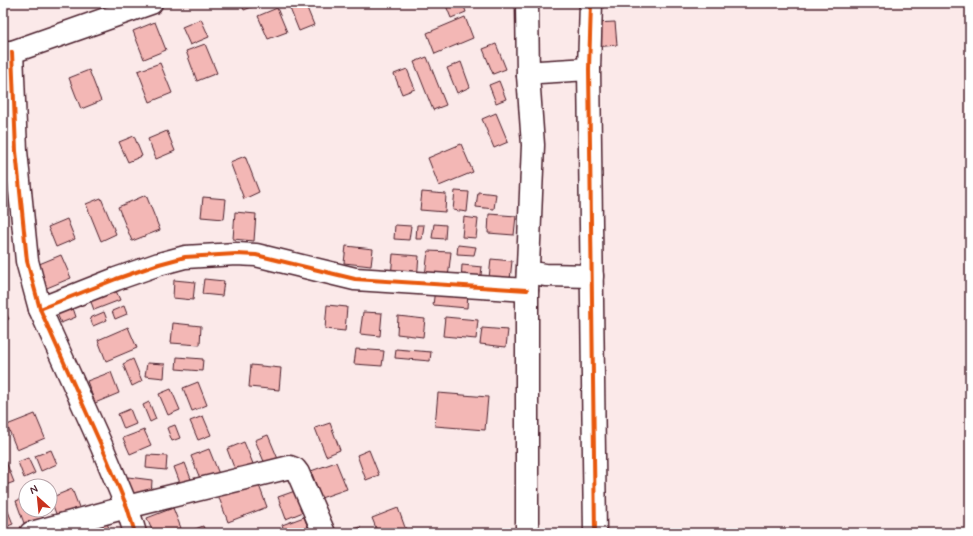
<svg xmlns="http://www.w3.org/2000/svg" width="973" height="536" viewBox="0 0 973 536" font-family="Mynerve,sans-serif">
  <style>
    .building { fill: #f3b7b5; stroke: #4a1f2b }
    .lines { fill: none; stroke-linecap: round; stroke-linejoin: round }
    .minor-casing { stroke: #4a1f2b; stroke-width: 25 }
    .secondary-casing { stroke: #4a1f2b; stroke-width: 25 }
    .minor { stroke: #fff; stroke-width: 22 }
    .secondary { stroke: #fff; stroke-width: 22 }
    .cycleway-casing { stroke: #fff; stroke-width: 6 }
    .cycleway { stroke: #e8590c; stroke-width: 4 }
  </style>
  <rect width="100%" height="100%" fill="#fbe9e9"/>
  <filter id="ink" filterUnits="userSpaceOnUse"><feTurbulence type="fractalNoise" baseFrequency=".025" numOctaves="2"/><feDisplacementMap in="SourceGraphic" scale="8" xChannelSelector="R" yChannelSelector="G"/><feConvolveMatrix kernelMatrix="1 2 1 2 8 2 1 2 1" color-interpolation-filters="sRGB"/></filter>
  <g filter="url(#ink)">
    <g class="building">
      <polygon points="241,3 262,3 244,10"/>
      <polygon points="298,3 305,3 314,25 299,31 289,6"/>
      <polygon points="445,3 463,3 466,12 451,18"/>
      <polygon points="277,8 287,32 268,39 258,16"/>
      <polygon points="465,17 473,38 435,54 427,33"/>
      <polygon points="201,19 209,37 190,45 182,27"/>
      <polygon points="155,22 166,50 144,59 133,31"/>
      <polygon points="615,22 617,45 595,47 594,23"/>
      <polygon points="205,44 217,73 197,81 186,51"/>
      <polygon points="496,44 506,69 493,74 483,49"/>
      <polygon points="427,57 446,105 433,110 414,62"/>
      <polygon points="461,62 470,87 457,93 447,68"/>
      <polygon points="160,63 172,93 150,102 138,71"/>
      <polygon points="407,69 415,89 402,94 394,74"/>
      <polygon points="89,70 101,101 81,109 69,78"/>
      <polygon points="499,81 506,99 496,103 489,85"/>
      <polygon points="496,113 508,142 494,148 482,119"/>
      <polygon points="167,131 175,151 156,159 148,139"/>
      <polygon points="134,136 142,156 128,162 119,142"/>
      <polygon points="461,144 473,172 439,186 428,158"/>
      <polygon points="245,156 259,192 244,199 230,162"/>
      <polygon points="455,191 469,192 467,212 453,210"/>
      <polygon points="422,192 446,194 445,212 420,210"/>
      <polygon points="478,192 496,194 494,209 476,207"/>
      <polygon points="146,195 160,230 132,241 118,207"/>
      <polygon points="203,197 226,199 224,219 201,217"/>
      <polygon points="101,198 116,234 101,241 86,204"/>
      <polygon points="235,212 256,214 254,241 233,239"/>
      <polygon points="489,214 516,216 514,235 488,233"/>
      <polygon points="464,217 478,219 476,238 462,237"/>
      <polygon points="67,219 75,239 56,247 48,227"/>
      <polygon points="434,224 446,225 445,239 432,238"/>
      <polygon points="395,225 411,226 409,240 394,239"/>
      <polygon points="417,225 424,225 422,239 416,239"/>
      <polygon points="458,245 476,247 474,255 457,254"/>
      <polygon points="346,246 373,249 371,266 344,263"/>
      <polygon points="428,251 451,252 448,278 425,276"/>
      <polygon points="393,254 419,256 417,279 391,277"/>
      <polygon points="61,255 71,278 42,290 32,267"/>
      <polygon points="491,259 512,261 510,280 489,278"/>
      <polygon points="462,265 482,267 480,282 461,280"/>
      <polygon points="204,279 224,281 222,296 202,294"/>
      <polygon points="174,280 195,282 193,300 173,298"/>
      <polygon points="113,284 120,300 94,310 88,294"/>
      <polygon points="435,289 468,292 467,308 433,305"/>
      <polygon points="71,302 76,317 61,323 55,309"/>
      <polygon points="327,305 347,307 345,331 325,329"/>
      <polygon points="124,306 127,314 115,319 112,311"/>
      <polygon points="3,307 9,319 3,321"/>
      <polygon points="104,312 107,320 93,326 90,318"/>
      <polygon points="363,312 382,313 380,336 360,334"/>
      <polygon points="398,316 425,319 423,337 397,334"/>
      <polygon points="445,317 478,320 476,339 443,336"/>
      <polygon points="173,323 201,326 200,345 171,343"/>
      <polygon points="128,327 137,348 106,361 98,340"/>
      <polygon points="482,328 508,330 506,347 480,344"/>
      <polygon points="356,349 384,351 382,366 354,364"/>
      <polygon points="396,349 431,352 430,361 395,358"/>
      <polygon points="177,357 203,359 202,371 176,369"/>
      <polygon points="133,359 142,381 132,386 123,364"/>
      <polygon points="147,363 165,364 164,378 145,376"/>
      <polygon points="251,365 281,368 279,390 249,387"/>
      <polygon points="111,372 119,393 95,403 87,381"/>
      <polygon points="198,382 207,405 192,411 183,388"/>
      <polygon points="171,389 180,410 168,415 159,394"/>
      <polygon points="438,393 488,397 485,430 435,426"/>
      <polygon points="149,402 156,419 150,422 143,405"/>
      <polygon points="130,409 136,424 124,429 118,414"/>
      <polygon points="35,414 45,438 17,450 7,425"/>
      <polygon points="203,416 211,435 198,440 190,421"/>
      <polygon points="330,423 340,450 326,456 315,428"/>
      <polygon points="175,425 180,438 172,441 167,428"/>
      <polygon points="144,430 151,445 130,454 123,438"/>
      <polygon points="268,435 278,459 265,464 255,440"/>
      <polygon points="244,442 256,471 238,478 227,449"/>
      <polygon points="209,449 219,474 201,481 191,456"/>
      <polygon points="51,450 57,464 41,471 35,456"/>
      <polygon points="369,450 379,475 366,480 357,455"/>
      <polygon points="147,455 167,456 166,470 146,468"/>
      <polygon points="4,457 14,482 3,486 3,458"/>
      <polygon points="28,458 35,473 24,478 18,462"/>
      <polygon points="336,462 347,489 321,498 311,471"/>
      <polygon points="185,463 191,479 180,483 174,467"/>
      <polygon points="128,477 152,480 151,496 126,494"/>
      <polygon points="257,480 267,507 228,522 218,495"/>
      <polygon points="72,489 82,515 60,524 50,498"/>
      <polygon points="295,491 303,512 286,519 278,497"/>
      <polygon points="26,497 26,510 40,510 43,518 25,526 16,501"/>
      <polygon points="6,506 13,524 3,528 3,507"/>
      <polygon points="173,508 181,528 167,533 153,533 147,518"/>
      <polygon points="398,508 407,533 378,533 372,518"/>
      <polygon points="304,517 309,530 301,533 285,533 282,525"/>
      <polygon points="106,521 111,533 89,533 88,529"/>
      <polygon points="203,526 206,533 185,533"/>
      <polygon points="360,527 362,533 344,533"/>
    </g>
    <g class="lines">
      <g class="minor-casing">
        <g id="minor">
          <polyline points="591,3 589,69 595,533"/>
          <polyline points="12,52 16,151 27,261 40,309 102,447 127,507 135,533"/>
          <polyline points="3,53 12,52 151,3"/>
          <polyline points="528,75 539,72 589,69"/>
          <polyline points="528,272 545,275 592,276"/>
          <polyline points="40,309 116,279 159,264 185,257 236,254 256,255 355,279 527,290"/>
          <polyline points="31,533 127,507 290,467 295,469 298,473 324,533"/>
        </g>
      </g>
      <g class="secondary-casing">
        <polyline id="secondary" points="527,3 528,75 533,145 527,290 527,533"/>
      </g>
      <use href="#minor" class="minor"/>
      <use href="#secondary" class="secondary"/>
      <g class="cycleway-casing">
        <g id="cycleway">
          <polyline points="591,3 589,69 595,533"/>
          <polyline points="12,52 16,151 27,261 40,309 102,447 127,507 135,533"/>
          <polyline points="40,309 116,279 159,264 185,257 236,254 256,255 355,279 527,290"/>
        </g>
      </g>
      <use href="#cycleway" class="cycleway"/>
    </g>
  </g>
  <rect width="973" height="536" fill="none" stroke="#fff" stroke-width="16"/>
  <rect x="8" y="8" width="957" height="520" fill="none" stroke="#4a1f2b" stroke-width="1.5" filter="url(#ink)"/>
  <g transform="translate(38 498) rotate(333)"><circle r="19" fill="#ffffff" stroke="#b7a5aa"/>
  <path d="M0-3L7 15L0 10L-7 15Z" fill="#c8321e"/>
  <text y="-6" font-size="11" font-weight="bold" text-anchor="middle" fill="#4a1f2b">N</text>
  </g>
</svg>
